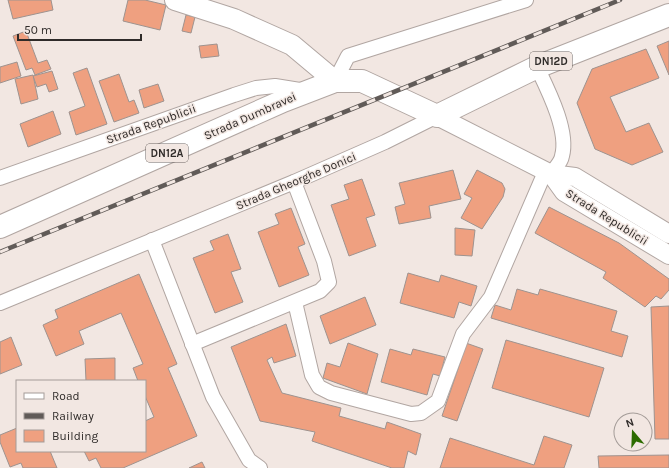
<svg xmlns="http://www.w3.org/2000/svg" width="669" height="468" viewBox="0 0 669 468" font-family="Karla,sans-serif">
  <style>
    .building { fill: #efa080; stroke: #9e938f }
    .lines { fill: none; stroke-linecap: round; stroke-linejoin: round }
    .minor-casing { stroke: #b1a6a2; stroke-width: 16 }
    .tertiary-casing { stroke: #b1a6a2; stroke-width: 20 }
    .secondary-casing { stroke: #b1a6a2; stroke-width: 22 }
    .primary-casing { stroke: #b1a6a2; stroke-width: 24 }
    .minor { stroke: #fff; stroke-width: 14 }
    .tertiary { stroke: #fff; stroke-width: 18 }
    .secondary { stroke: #fff; stroke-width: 20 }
    .primary { stroke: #fff; stroke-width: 22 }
    .rail-casing { stroke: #615b58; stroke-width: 4.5 }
    .rail { stroke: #f2e7e2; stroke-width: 3; stroke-dasharray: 9; stroke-linecap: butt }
    .labels { text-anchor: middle; stroke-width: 3; stroke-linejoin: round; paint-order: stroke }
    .shield { fill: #f2e7e2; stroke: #6a6360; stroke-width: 1 }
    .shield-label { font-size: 11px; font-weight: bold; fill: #2f2b29 }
    .street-label { font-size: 12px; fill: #2f2b29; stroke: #f2e7e2 }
  </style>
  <rect width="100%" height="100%" fill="#f2e7e2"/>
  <g class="building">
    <polygon points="8,0 51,0 53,10 13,19"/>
    <polygon points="128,0 145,0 166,5 160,30 123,21"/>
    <polygon points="186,15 195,17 191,33 182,31"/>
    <polygon points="26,31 38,63 47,60 51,69 35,75 32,68 26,70 13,36"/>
    <polygon points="669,41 669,75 657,46"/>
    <polygon points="217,44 219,56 201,58 199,46"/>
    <polygon points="646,49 659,78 610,97 626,132 649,123 663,152 632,165 595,149 577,103 592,69"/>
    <polygon points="17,62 21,76 0,83 0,67"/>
    <polygon points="87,68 107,124 76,135 69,112 85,106 73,73"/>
    <polygon points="52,71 58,89 49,92 46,84 37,87 33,76"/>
    <polygon points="119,74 129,102 134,100 139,113 114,122 99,81"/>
    <polygon points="33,75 38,99 21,104 15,79"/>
    <polygon points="158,84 164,101 144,108 139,90"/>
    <polygon points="53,111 61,134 28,147 20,124"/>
    <polygon points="453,170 461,199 429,206 431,218 399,224 395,207 405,204 399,183"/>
    <polygon points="477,170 502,183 505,189 503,197 482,229 461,218 472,198 464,194"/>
    <polygon points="362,179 375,215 366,218 376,246 349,256 331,205 349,199 344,185"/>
    <polygon points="549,207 619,243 669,279 669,290 661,299 656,296 645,307 603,278 606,272 535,233"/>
    <polygon points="291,208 305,244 298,247 309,275 279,287 258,232 279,224 275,214"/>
    <polygon points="455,228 475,230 472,256 455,255"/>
    <polygon points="228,234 241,269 231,272 243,302 215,313 193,258 214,250 210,241"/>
    <polygon points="408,273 439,282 441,275 477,286 471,306 459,302 454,318 400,303"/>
    <polygon points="139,274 177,364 168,368 197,436 123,468 101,468 96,458 89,461 84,451 145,451 145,421 154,417 145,396 145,381 138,381 133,368 143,364 121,313 79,331 84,344 56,356 43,325 58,318 55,310"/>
    <polygon points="517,289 538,295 540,289 617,311 611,331 628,336 622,357 491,318 495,305 511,310"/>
    <polygon points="365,297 376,325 330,344 320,316"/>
    <polygon points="669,306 669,439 655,439 651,307"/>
    <polygon points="286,324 296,356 274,363 272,357 267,360 282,393 341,408 339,416 385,429 387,422 421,434 416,455 408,451 404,468 392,468 312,441 315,432 260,421 231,347"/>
    <polygon points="11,337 22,365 0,374 0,342"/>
    <polygon points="506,340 604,368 589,417 492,388"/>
    <polygon points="463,342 483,349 457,421 442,416 461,360 457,359"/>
    <polygon points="348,343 378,354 367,394 323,378 327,363 340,367"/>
    <polygon points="390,349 411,355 413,349 445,357 440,376 433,374 427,395 381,382"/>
    <polygon points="115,358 115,381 86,381 85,359"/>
    <polygon points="17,428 17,451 50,451 57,468 23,468 21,463 10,467 0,442 0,435"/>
    <polygon points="544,436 572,445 564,468 440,468 450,438 534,465"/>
    <polygon points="669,455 669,468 599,468 598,456"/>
    <polygon points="202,462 205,468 189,468"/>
  </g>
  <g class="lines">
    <g class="minor-casing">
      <g id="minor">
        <path d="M 537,67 C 548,90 569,131 562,156 C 561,163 554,169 551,174"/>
        <polyline points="335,81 348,56 526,0"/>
        <polyline points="0,178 234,95 256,88 275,86 306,91"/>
        <polyline points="152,240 213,397 249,460 260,468"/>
        <polyline points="295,302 312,375 319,387 331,393 411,414 421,413 438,401 463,334 491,297 545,172"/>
        <polyline points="0,303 294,182 385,142 437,116"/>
        <polyline points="192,344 320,291 329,282 324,261 294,182"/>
      </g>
    </g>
    <g class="tertiary-casing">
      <g id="tertiary">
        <polyline points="437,116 551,174 575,177 669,234"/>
        <polyline points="551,174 564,192 669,255"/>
      </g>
    </g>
    <g class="secondary-casing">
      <polyline id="secondary" points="175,0 234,19 292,45 335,81"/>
    </g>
    <g class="primary-casing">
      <polyline id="primary" points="0,227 283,101 335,81 362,81 437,116 537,67 669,15"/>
    </g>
    <use href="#minor" class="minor"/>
    <use href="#tertiary" class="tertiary"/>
    <use href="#secondary" class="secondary"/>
    <use href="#primary" class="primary"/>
    <g class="rail-casing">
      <polyline id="rail" points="0,252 620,0"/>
    </g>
    <use href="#rail" class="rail"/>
  </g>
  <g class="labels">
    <g class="shield">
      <rect x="530" y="52" width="42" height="18" rx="3"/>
      <rect x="146" y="144" width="42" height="18" rx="3"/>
    </g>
    <g class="shield-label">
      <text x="551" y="65">DN12D</text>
      <text x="167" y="157">DN12A</text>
    </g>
    <g class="street-label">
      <text transform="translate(250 116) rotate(-24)" y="4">Strada Dumbravei</text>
      <text transform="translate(151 124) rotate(-20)" y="4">Strada Republicii</text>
      <text transform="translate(296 181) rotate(-23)" y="4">Strada Gheorghe Donici</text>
      <text transform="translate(607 217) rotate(32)" y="4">Strada Republicii</text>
    </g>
  </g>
  <rect x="16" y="380" width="130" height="72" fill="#f2e7e2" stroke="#a49c98"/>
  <rect x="24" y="393" width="20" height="6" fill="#ffffff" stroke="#a49c98"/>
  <text x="52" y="400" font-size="12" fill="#2f2b29">Road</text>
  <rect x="24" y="413" width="20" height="6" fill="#615b58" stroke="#a49c98"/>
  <text x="52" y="420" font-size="12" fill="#2f2b29">Railway</text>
  <rect x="24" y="430" width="20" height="12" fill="#efa080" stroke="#a49c98"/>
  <text x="52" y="440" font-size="12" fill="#2f2b29">Building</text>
  <g transform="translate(633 432) rotate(341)"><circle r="19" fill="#f2e7e2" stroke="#a49c98"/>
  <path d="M0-3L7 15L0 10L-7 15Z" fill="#2c6c00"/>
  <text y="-6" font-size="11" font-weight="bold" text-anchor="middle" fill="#2f2b29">N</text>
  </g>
  <path d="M18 34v6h123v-6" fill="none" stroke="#2f2b29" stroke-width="2"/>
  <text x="24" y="34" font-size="12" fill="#2f2b29" stroke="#f2e7e2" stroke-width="3" paint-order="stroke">50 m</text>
</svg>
